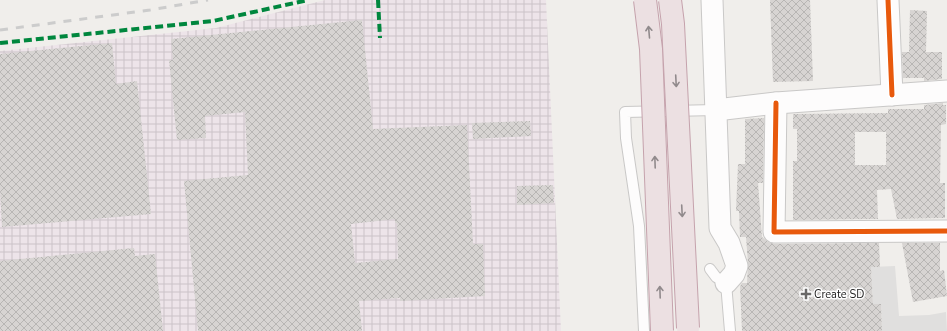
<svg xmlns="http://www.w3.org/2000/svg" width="947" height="331" viewBox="0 0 947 331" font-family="'Nunito Sans',sans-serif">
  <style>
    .industrial { fill: url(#industrial-grid) }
    .parking { fill: #e0dfde }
    .building { fill: url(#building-cross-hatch); fill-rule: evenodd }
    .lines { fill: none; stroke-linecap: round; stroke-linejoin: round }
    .lane-casing { stroke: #c9c8c7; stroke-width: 12 }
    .street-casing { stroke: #c9c8c7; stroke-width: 23 }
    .lane { stroke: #fdfcfc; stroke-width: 10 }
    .street { stroke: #fdfcfc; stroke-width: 21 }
    .rail { stroke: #ccc; stroke-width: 3; stroke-dasharray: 8 8; stroke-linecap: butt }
    .highway-bridge-casing { stroke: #c5a2ac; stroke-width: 24; stroke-linecap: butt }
    .highway-bridge { stroke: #ece0e2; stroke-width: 22 }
    .quiet { stroke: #00873e; stroke-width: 4; stroke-dasharray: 8 4; stroke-linecap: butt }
    .cycleway-casing { stroke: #fff; stroke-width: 8 }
    .cycleway { stroke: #e8590c; stroke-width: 5 }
    .oneway { stroke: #918a8c }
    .poi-dot { fill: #6a6968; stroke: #fff; stroke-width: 1.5 }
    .labels { text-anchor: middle; stroke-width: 3; stroke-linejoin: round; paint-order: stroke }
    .poi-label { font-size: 11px; fill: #222; stroke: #fff; text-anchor: start }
  </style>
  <defs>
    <pattern id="industrial-grid" width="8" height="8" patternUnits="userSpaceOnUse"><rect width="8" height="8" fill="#ede4e9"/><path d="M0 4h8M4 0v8" fill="none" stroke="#cbc3c8"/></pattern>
    <pattern id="building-cross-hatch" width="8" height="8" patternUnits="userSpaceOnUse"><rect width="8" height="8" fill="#d7d4d2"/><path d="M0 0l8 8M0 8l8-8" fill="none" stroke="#b8b6b4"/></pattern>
  </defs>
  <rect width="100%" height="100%" fill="#f0eeeb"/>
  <polygon class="industrial" points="325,0 546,0 561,331 0,331 0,51 216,28"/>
  <polygon class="parking" points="895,266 899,316 929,315 946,312 947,331 882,331 881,304 873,304 871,267"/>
  <g class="building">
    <polygon points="770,0 810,0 813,81 773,82"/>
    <polygon points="910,10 927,11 926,52 942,52 942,79 924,81 924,78 903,78 902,52 909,52"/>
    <path d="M 362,20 L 373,129 L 467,125 L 473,244 L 483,244 L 485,296 L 400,301 L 400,298 L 359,301 L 362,331 L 198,331 L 184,181 L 248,175 L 245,112 L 205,116 L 206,138 L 177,140 L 169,60 L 173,60 L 171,39 ZM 395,219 L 395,223 L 397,223 L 398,259 L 355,263 L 351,224 Z"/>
    <polygon points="112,43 116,84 137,81 151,214 2,227 0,189 0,54"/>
    <path d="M 943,103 L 943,105 L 946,105 L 946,124 L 941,125 L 940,183 L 945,183 L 945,218 L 897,219 L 891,189 L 877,190 L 878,219 L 793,220 L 793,161 L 797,161 L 797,129 L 793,129 L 793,114 L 888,113 L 888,109 L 924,109 L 924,105 ZM 855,132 L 886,132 L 886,165 L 855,165 Z"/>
    <polygon points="764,118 763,183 758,183 762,237 768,242 774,244 879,243 880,267 871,267 873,304 881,304 882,331 742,331 740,286 742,283 747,283 748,263 746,237 740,237 739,211 736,211 738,164 745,164 745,119"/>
    <polygon points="530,121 531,136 473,139 472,123"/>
    <polygon points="553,185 554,203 517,205 517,186"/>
    <polygon points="902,243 940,243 940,271 944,270 947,296 913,302"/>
    <polygon points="134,248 135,256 155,254 163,331 0,331 0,261"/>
  </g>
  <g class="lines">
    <g class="lane-casing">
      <g id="lane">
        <polyline points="710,269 716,277 726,283 730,331"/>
        <polyline points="644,331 639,226 626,138 625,112 716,110"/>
      </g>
    </g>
    <g class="street-casing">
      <g id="street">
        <polyline points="712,0 720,228 729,243 737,266 734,274 726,283"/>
        <polyline points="888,0 892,95"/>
        <polyline points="776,103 774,232 947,231"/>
        <polyline points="716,110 776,103 947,91"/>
      </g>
    </g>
    <use href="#lane" class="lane"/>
    <use href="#street" class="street"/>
    <polyline class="rail" points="0,30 150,10 208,0"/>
    <g class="highway-bridge-casing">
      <g id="highway-bridge">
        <polyline points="645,0 651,49 662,331"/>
        <polyline points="670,0 673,24 688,328"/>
      </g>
    </g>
    <use href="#highway-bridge" class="highway-bridge"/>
    <g class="quiet">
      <polyline points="378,0 380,38"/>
      <polyline points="0,43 213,21 308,0"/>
    </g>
    <g class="cycleway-casing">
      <g id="cycleway">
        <polyline points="888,0 892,95"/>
        <polyline points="776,103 774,232 947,231"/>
      </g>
    </g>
    <use href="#cycleway" class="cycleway"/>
  </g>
  <defs><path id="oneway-shaft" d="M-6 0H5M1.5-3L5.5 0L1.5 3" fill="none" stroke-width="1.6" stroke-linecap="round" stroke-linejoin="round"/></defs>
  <g class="oneway">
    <use href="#oneway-shaft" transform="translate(649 32) rotate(-95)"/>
    <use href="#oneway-shaft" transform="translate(676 81) rotate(87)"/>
    <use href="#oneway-shaft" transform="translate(655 162) rotate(-92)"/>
    <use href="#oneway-shaft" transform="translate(682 211) rotate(87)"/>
    <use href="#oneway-shaft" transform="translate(660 292) rotate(-92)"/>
  </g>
  <path class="poi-dot" d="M804 288h4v4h4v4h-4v4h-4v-4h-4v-4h4z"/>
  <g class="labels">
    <g class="poi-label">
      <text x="814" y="298">Create SD</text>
    </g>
  </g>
</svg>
